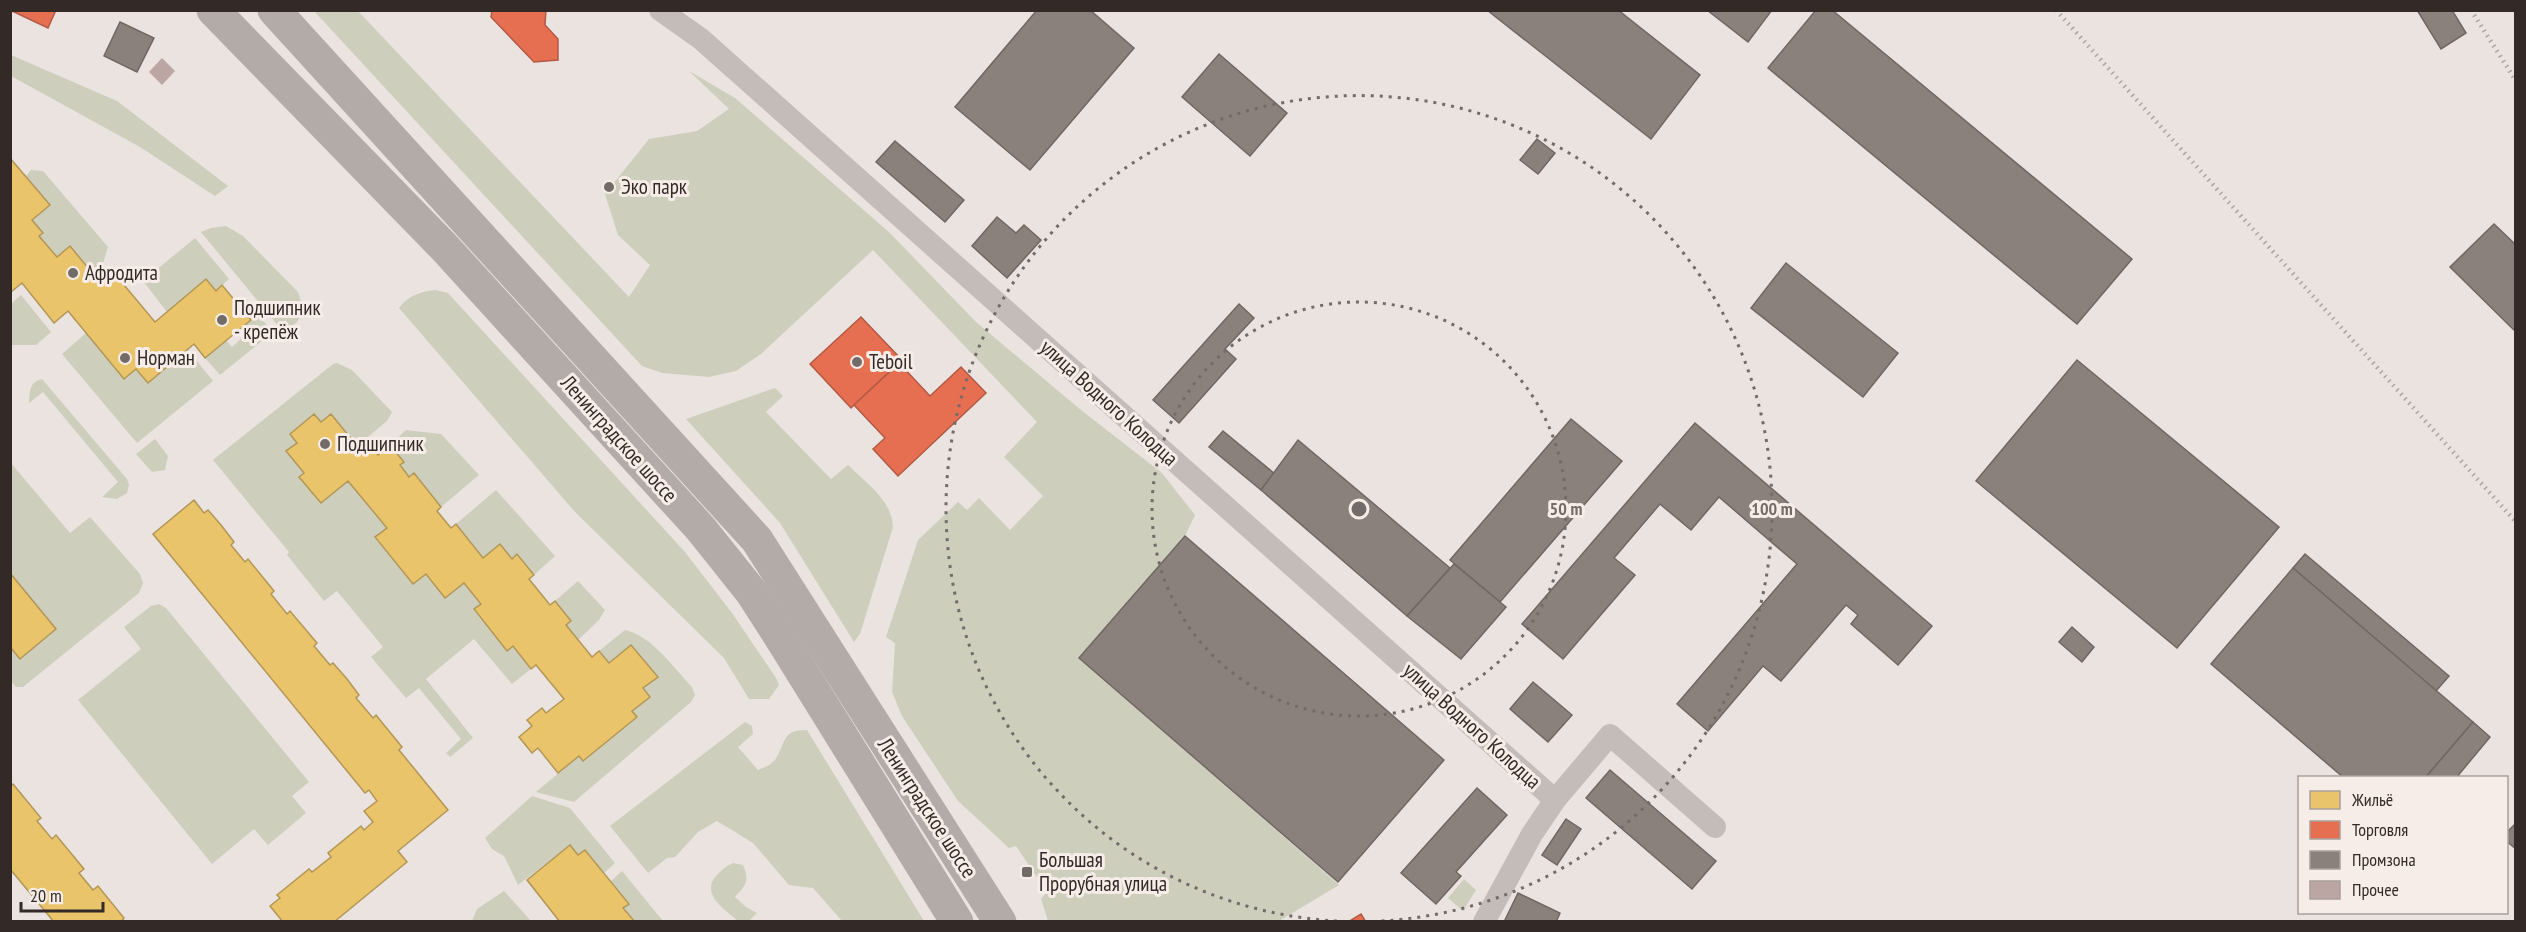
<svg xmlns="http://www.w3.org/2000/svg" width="2526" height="932" viewBox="0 0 2526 932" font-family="'PT Sans Narrow',sans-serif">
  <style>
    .green { fill: #cecebc }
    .homes { fill: #e9c46a; stroke: #b29656; stroke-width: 1.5 }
    .shops { fill: #e76f51; stroke: #b15a45; stroke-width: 1.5 }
    .industry { fill: #8a817c; stroke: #706763; stroke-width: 1.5 }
    .building { fill: #bca6a4 }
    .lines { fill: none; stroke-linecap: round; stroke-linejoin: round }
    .minor { stroke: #c3bcb9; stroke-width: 22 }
    .primary { stroke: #b2aba8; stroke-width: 33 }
    .rail { stroke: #aba5a3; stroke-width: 4.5; stroke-dasharray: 1.5 4.5; stroke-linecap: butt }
    .ring { fill: none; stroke: #736b68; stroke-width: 3; stroke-dasharray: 3 6 }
    .poi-dot { fill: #736b68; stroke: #f7ede8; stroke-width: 2 }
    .labels { text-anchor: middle; stroke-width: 6; stroke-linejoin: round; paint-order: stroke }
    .poi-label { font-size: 21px; fill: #332a28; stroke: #f7ede8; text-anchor: start }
    .street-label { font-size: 21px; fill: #332a28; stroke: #f7ede8 }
    .centre { fill: #736b68; stroke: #f7ede8; stroke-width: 3 }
    .ring-label { font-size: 18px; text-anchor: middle; font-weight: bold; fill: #736b68; stroke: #f7ede8; stroke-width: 6; stroke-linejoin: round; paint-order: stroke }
  </style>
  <rect width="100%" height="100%" fill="#ebe3e0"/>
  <g class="green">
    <polygon points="314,11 358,11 629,297 650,265 618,235 605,194 649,139 697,131 729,109 689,71 735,98 890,233 976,322 1081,410 1162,473 1195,515 1185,536 1079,658 1339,885 1279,921 1048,921 1041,899 1047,892 1016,846 1009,848 958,801 902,716 892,692 895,643 886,637 918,540 958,502 967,510 979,498 1010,530 1043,496 1004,457 1037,422 873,250 761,354 736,371 709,377 662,373 642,366"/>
    <polygon points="11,55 117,101 228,186 215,196 140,147 11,76"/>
    <polygon points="31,170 43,171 108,247 102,267 93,274 57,257 39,236 42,233 32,220 50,205 26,176"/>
    <polygon points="226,226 243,236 298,292 304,311 297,322 284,333 201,232 211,228"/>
    <polygon points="195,238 229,279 216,291 206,280 167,312 143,281"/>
    <path d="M 435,290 L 448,293 L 685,552 L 732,613 L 776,678 L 779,685 L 769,699 L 749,699 L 724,658 L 575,512 L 399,308 C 409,295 420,292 435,290 Z"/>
    <polygon points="21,295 51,332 36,345 11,345 11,304"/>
    <polygon points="250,306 273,332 220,375 205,358 226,340 232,347 245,335 240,329 243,311"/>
    <polygon points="86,333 124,379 136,369 148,382 188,350 213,381 137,443 62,354"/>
    <polygon points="337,363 352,370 392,412 387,421 357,446 331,414 321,422 314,414 290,434 297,443 286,451 304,473 300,477 321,503 348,481 387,528 375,538 413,584 426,574 445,598 464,583 481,604 474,610 507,650 513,646 531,669 512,684 474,639 426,679 473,738 450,757 446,753 461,739 419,688 406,698 371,657 383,647 337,591 324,601 287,555 289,552 213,460 333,364"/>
    <path d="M 42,379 L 127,479 L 129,485 L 127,493 L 117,499 L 102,497 L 118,482 L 43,392 L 29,403 C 30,391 29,382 42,379 Z"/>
    <path d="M 775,388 L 783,396 L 766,412 L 831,479 L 848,465 C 866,483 892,500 893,527 L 860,634 L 854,642 L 780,523 L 686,419 Z"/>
    <polygon points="406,430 441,434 479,475 441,507 414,473 409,477 400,465 404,462 390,445"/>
    <polygon points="155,439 168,456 165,470 152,472 136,454"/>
    <polygon points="10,462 70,533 90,517 140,574 143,583 139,593 23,687 16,687 11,681"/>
    <polygon points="496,490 555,556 534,575 517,555 512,559 500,544 483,558 456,524"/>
    <polygon points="578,581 605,610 599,620 578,640 566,625 571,620 555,601"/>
    <polygon points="159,604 166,608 309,782 292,796 306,813 268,845 254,829 212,864 78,700 141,649 124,627 151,606"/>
    <path d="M 625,630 C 652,636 673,667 692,687 L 695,695 L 691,702 L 574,802 L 536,792 L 579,756 L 584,761 L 636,717 L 632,711 L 650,697 L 643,688 L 657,677 L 631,645 L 609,663 L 599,651 Z"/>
    <path d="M 745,722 L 752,726 L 753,734 L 738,747 L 758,770 C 763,768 771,765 775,760 C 787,743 780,730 807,730 L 924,921 L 842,921 L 813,888 L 789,885 L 753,843 L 717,821 L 698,832 L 675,857 L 667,858 L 648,873 L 610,826 Z"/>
    <polygon points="532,796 570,808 615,863 604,873 585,850 578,855 570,845 518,885 504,856 492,849 485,838"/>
    <path d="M 733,863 L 743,865 C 750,881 746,885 735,897 L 746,907 L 757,913 L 749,921 L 738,921 C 725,910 699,893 717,875 C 722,870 726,866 733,863 Z"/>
    <polygon points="622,871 663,921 635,921 623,908 628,903 611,881"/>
    <polygon points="1464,879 1476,890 1463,911 1448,898"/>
    <polygon points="504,891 531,921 472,921 477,909"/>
  </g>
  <g class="homes">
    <polygon points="10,158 50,205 32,220 43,233 39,236 57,257 70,246 93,274 102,267 110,276 114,273 155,322 206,279 216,291 222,285 251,320 205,358 194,344 148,383 136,369 124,379 68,311 54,323 22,283 12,291 10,290"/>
    <polygon points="314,414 321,422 331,414 357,446 355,448 359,454 369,445 378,455 390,445 404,462 400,465 409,477 414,473 441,507 437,511 451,528 456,524 483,558 500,544 512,559 517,554 534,575 529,579 550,605 555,601 571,621 566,625 592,657 599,651 609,663 631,645 658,677 643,688 650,697 632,711 637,717 583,761 579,756 558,773 538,748 532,753 519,737 532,726 527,720 542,708 546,713 564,699 536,665 531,669 513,646 507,651 474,609 481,604 464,583 445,598 426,574 413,584 375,537 387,528 348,481 321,503 299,477 304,473 286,451 297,443 290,434"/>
    <polygon points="194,500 204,513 208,510 221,525 234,542 231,545 245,562 248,559 274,591 271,594 287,614 290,611 317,643 314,646 330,665 333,663 347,679 359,695 356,698 373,718 376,715 402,747 399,750 448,810 398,851 407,862 334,922 283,922 270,906 280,898 277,895 309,869 312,872 331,857 328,853 361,826 364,830 373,822 364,811 377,801 369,790 365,793 153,534"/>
    <polygon points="10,573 56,629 20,659 10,647"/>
    <polygon points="13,784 41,818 37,821 52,839 56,835 84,869 79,873 93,890 98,886 124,918 121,922 54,922 10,869 10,787"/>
    <polygon points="570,845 578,855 585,850 629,904 623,908 635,922 560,922 527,880"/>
  </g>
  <g class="shops">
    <polygon points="10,10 56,10 48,28"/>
    <polygon points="492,10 546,10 545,25 558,39 558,60 534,62 491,17"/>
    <polygon points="861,317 902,360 851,408 810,364"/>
    <polygon points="899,363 930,396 961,367 986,393 898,476 873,449 885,438 854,405"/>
    <polygon points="1361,914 1366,922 1348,922"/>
  </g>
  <g class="industry">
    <polygon points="1037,10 1090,10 1134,48 1030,170 955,107"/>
    <polygon points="1487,10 1618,10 1700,75 1651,139"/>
    <polygon points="1707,10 1772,10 1748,42"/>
    <polygon points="1816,10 1832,10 2132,259 2077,324 1768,68"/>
    <polygon points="2417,10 2452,10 2466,33 2441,49"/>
    <polygon points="120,22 154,38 137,72 104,56"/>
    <polygon points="1219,54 1287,113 1250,156 1182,97"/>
    <polygon points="1537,139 1555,153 1538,174 1520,160"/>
    <polygon points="895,141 964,200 945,222 876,162"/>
    <polygon points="997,217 1016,233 1024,225 1041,240 1007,278 972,246"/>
    <polygon points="2494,224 2516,245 2516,332 2450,267"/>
    <polygon points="1786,263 1898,353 1863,397 1751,308"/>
    <polygon points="1239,304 1254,318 1225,349 1236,359 1179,423 1153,400"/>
    <polygon points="2077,360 2279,527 2177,648 1976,481"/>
    <polygon points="1571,419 1622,461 1500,602 1450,560"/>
    <polygon points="1695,423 1932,626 1898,665 1851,624 1858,615 1846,605 1781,681 1763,666 1708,731 1677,704 1797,564 1719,497 1691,530 1660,504 1614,558 1635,575 1563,659 1522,624"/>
    <polygon points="1223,431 1275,474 1261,490 1209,447"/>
    <polygon points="1298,440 1450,568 1407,616 1261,490"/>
    <polygon points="1185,536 1444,760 1338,882 1079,658"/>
    <polygon points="2305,554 2449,676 2436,691 2293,568"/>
    <polygon points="1454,564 1506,607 1461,659 1407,616"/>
    <polygon points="2293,568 2473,722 2425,778 2344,778 2211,664"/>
    <polygon points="2072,627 2094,647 2082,662 2059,642"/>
    <polygon points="1533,682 1572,715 1548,742 1510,709"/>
    <polygon points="2473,722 2490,737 2456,778 2425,778"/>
    <polygon points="1610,770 1716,861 1692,889 1586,798"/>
    <polygon points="1477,788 1507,815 1456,872 1461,876 1436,904 1401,873"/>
    <polygon points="1566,819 1581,829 1557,865 1542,855"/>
    <polygon points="2516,823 2516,849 2506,841 2506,833"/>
    <polygon points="1518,893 1560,913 1556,922 1504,922"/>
  </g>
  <polygon class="building" points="162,58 175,71 162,85 149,72"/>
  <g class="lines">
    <g class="minor">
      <polyline points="660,10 701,39 1555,800"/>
      <polyline points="1484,922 1532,834 1555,800 1610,735 1715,827"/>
    </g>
    <g class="primary">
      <polyline points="213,10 444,247 701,529 752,593 784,643 957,922"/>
      <polyline points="274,10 757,540 1000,922"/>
    </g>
    <g class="rail">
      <polyline points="2056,10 2516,522"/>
      <polyline points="2471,10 2516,81"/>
    </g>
  </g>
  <g class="ring">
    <circle cx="1359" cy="509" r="207"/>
    <path d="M1337 921A413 413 0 1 1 1381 921"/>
  </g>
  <g class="poi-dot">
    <circle cx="609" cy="187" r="6"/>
    <circle cx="73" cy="273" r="6"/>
    <circle cx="222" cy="320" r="6"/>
    <circle cx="125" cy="358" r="6"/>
    <circle cx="857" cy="362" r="6"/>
    <circle cx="325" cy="444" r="6"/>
    <rect x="1021" y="866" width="12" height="12" rx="3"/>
  </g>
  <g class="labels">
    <g class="poi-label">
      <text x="621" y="194">Эко парк</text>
      <text x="85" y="280">Афродита</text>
      <text x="234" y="315">Подшипник<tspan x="234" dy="24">- крепёж</tspan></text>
      <text x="137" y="365">Норман</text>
      <text x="869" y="369">Teboil</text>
      <text x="337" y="451">Подшипник</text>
      <text x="1039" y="867">Большая<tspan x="1039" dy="24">Прорубная улица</tspan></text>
    </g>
    <g class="street-label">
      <text transform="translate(1109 403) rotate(42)" y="7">улица Водного Колодца</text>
      <text transform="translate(619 439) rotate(48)" y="7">Ленинградское шоссе</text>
      <text transform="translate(1472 726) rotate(42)" y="7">улица Водного Колодца</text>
      <text transform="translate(927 808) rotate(57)" y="7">Ленинградское шоссе</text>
    </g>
  </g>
  <circle cx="1359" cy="509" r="9" class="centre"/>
  <g class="ring-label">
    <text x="1566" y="515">50 m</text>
    <text x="1772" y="515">100 m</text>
  </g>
  <rect width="2526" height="932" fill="none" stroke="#332a28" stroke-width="24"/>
  <rect x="2298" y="776" width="210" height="138" fill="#f7ede8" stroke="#a99f9b" stroke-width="1.5"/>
  <rect x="2310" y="791" width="30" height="18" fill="#e9c46a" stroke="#a99f9b" stroke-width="1.5"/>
  <text x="2352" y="806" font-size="18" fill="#332a28">Жильё</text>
  <rect x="2310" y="821" width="30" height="18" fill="#e76f51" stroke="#a99f9b" stroke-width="1.5"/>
  <text x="2352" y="836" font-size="18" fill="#332a28">Торговля</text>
  <rect x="2310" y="851" width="30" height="18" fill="#8a817c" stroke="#a99f9b" stroke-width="1.5"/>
  <text x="2352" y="866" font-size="18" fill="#332a28">Промзона</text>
  <rect x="2310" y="881" width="30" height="18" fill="#bca6a4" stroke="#a99f9b" stroke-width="1.5"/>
  <text x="2352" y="896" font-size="18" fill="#332a28">Прочее</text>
  <path d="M21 902v9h82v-9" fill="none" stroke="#332a28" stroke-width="3"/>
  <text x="30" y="902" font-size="18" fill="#332a28" stroke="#f7ede8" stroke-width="4.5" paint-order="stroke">20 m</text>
</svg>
